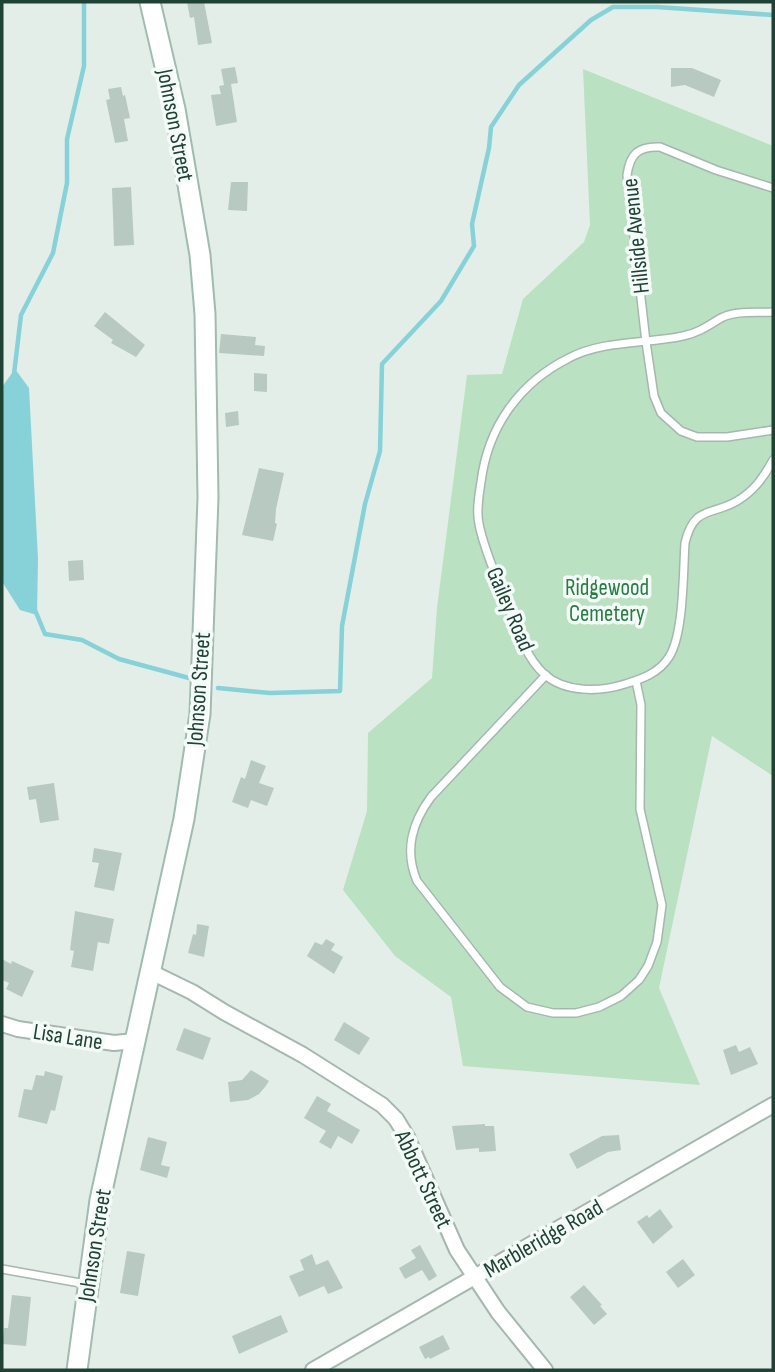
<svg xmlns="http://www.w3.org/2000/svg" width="775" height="1372" viewBox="0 0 775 1372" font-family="'Sofia Sans Condensed',sans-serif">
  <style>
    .green { fill: #bae1c2 }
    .water { fill: #86d2d8 }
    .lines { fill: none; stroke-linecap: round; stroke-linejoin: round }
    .stream { stroke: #86d2d8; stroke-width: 4.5 }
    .building { fill: #b8c9c1 }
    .lane-casing { stroke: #a5b7af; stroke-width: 10 }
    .street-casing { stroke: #a5b7af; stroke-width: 18 }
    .secondary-casing { stroke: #a0bbb0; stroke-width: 23 }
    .lane { stroke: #fff; stroke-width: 7 }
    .street { stroke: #fff; stroke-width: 14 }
    .secondary { stroke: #fff; stroke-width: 19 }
    .labels { text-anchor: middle; stroke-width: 7; stroke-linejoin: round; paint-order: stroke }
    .street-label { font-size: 23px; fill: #204236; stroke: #f4faf7 }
    .park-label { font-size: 23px; fill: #267d41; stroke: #f4faf7 }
  </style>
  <rect width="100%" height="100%" fill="#e3eee8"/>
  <polygon class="green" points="583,69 773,146 773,776 712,736 659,988 700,1085 463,1066 451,997 395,956 343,890 367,811 368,733 432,678 437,608 467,375 502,374 523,299 584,242 590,225"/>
  <polygon class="water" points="15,369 29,388 38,559 37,615 20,610 3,583 2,387"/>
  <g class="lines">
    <g class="stream">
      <polyline points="14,374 21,315 53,253 67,183 67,139 84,66 84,2"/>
      <polyline points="35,610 45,634 82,640 119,659 189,678"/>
      <polyline points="218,688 270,693 340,691 342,626 365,504 380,451 382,364 441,301 474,246 472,224 489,148 491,127 519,85 591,20 613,7 657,7 773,15"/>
    </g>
  </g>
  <g class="building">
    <polygon points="187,2 204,2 212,43 198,45 194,17 190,18"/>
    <polygon points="235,67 238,83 231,84 237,122 216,126 211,95 221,94 219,86 224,85 221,69"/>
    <polygon points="671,68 692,68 721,80 714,97 685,85 671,87"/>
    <polygon points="121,87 123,96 125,95 130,118 124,119 128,141 115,143 106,100 110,99 108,89"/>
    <polygon points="231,182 248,182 247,211 228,210"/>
    <polygon points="131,187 134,245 114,246 112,188"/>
    <polygon points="105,312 145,345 136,357 111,343 113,340 94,326"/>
    <polygon points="221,334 256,337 255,345 265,346 264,356 219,353"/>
    <polygon points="254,373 267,374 267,392 254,391"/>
    <polygon points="238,411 239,425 226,427 225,413"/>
    <polygon points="259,468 284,473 276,509 275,523 277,524 273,541 242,535"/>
    <polygon points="83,560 84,580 69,581 68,561"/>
    <polygon points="251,760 266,766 259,783 274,788 267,806 251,800 248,808 232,802 241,777 245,779"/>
    <polygon points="54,783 59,820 40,823 36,799 29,800 27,787"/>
    <polygon points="94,848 122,853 114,891 94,887 99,863 92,862"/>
    <polygon points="75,911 114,919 109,944 98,942 93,971 71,967 74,951 70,950"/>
    <polygon points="197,924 209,926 204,957 188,953 193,934 196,935"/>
    <polygon points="326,939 335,944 331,950 343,957 334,974 307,956 315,942 322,945"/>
    <polygon points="2,959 11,964 12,961 34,971 22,997 6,989 9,983 2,980"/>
    <polygon points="344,1022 370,1038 359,1055 334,1040"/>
    <polygon points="184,1028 211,1038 203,1060 176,1050"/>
    <polygon points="736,1045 739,1052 750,1047 758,1064 731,1075 723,1050"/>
    <polygon points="251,1070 269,1081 265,1087 259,1094 248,1100 230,1102 228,1082 242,1080"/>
    <polygon points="45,1071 63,1076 55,1111 51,1110 47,1124 18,1117 24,1089 32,1090 36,1075 44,1076"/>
    <polygon points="317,1096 331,1104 327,1111 360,1130 352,1144 338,1136 331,1149 319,1142 326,1131 304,1118"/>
    <polygon points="485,1124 485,1126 494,1126 496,1151 479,1152 479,1148 456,1150 452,1126"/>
    <polygon points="619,1135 621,1150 608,1152 577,1169 569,1154 602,1136"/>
    <polygon points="148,1137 167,1142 161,1165 170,1167 167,1178 140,1170"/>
    <polygon points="660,1209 673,1227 653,1244 637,1222 647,1215 649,1218"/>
    <polygon points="420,1245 437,1276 429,1281 422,1270 405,1279 399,1268 416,1258 411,1250"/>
    <polygon points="127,1251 145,1254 138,1296 120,1293"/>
    <polygon points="312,1254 316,1265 328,1260 343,1288 328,1294 324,1286 299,1297 289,1276 304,1270 300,1260"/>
    <polygon points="683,1259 695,1275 678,1288 666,1272"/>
    <polygon points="584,1285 602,1305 600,1306 607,1314 594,1325 570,1297"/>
    <polygon points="12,1295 31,1297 26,1346 2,1344 4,1328 8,1328"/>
    <polygon points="281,1315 288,1332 239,1354 232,1336"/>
    <polygon points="443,1335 450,1349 430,1359 429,1357 425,1359 419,1347"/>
  </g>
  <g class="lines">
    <g class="lane-casing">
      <g id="lane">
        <path d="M 773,188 L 716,170 L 660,147 C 638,146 630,154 627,175 L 646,342 L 654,396 L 661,413 L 681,431 L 697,437 L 727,437 L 773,430"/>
        <path d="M 773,312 C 757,313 736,310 721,318 C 708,326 698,333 683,336 C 646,344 603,340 569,358 C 519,383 488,427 481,482 C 479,495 476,511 479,524 C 484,550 496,575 505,599 C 515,624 524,655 544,674 C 565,693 600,692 625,684 C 642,679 659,673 669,657 C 684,634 683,572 685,543 C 694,505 712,516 737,501 C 754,491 764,477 773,460"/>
        <path d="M 546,675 L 431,797 C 412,823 404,850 417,881 L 500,987 L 527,1007 L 553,1013 L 576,1013 L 599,1007 L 621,996 L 639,980 L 648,966 L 657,942 L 662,905 L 640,809 L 641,705 L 636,681"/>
        <polyline points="2,1269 86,1284"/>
      </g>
    </g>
    <g class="street-casing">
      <g id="street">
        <polyline points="151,972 192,992 224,1012 303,1055 382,1105 396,1119 407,1137 457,1250 498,1312 545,1370"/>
        <polyline points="2,1024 18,1029 114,1043 135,1041"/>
        <polyline points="313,1370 773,1105"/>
      </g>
    </g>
    <g class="secondary-casing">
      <polyline id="secondary" points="77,1370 100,1200 184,819 200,714 208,498 205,314 200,255 175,109 150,2"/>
    </g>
    <use href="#lane" class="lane"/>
    <use href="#street" class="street"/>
    <use href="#secondary" class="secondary"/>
  </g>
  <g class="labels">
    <g class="street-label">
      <text transform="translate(176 125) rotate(79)" y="8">Johnson Street</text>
      <text transform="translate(635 236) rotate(-96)" y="8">Hillside Avenue</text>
      <text transform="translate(511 609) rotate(67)" y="8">Gailey Road</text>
      <text transform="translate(198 689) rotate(-86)" y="8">Johnson Street</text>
      <text transform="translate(68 1036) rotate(9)" y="8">Lisa Lane</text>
      <text transform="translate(424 1179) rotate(65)" y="8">Abbott Street</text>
      <text transform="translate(543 1238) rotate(-30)" y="8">Marbleridge Road</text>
      <text transform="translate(94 1245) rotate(-81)" y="8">Johnson Street</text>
    </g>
    <g class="park-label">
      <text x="607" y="595">Ridgewood<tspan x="607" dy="26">Cemetery</tspan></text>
    </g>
  </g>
  <rect width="775" height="1372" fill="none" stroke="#204236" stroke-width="7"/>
</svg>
